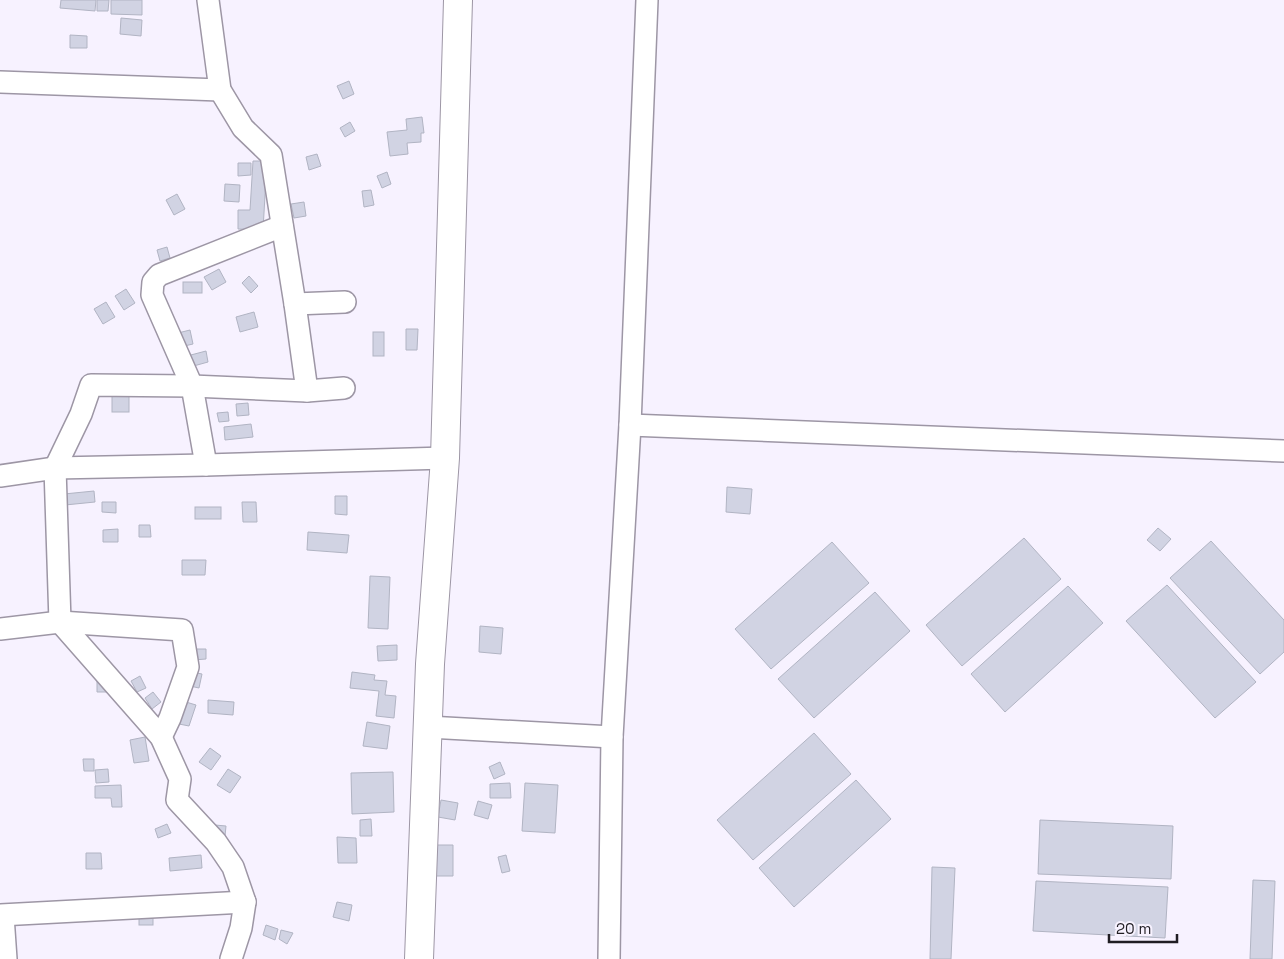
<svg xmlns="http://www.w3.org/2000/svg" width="1284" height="959" viewBox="0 0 1284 959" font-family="'Space Grotesk',sans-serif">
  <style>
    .building { fill: #d1d3e3; stroke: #b1b4c3 }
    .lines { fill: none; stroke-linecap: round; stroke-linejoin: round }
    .street-casing { stroke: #9d96a5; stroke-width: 24 }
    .secondary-casing { stroke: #9d96a5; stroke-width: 30 }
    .street { stroke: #fff; stroke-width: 21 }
    .secondary { stroke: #fff; stroke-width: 28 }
  </style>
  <rect width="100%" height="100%" fill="#f7f2ff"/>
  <g class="building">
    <polygon points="61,0 96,0 95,11 60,8"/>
    <polygon points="97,0 109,0 108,11 97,11"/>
    <polygon points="111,0 142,0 142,15 111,14"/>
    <polygon points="121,18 142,20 141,36 120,34"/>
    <polygon points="70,35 87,36 87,48 70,48"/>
    <polygon points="349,81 354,94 343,99 337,86"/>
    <polygon points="422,117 424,133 421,133 421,142 407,143 408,154 390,156 387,132 407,130 406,119"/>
    <polygon points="350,122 355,131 345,137 340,128"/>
    <polygon points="317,154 321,166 309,170 306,157"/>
    <polygon points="253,161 267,161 263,230 238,229 238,210 250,210"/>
    <polygon points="238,163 251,163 251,175 238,176"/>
    <polygon points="387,172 391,184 382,188 377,176"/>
    <polygon points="225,184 240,185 239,202 224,201"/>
    <polygon points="371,190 374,205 364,207 362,191"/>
    <polygon points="177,194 185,209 174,215 166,200"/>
    <polygon points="304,202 306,216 294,218 291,204"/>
    <polygon points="167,247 170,258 160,261 157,250"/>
    <polygon points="219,269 226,282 212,290 204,277"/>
    <polygon points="249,276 258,286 251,293 242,283"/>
    <rect x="183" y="282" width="19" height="11"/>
    <polygon points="126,289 135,303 124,310 115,296"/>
    <polygon points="106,302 115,317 103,324 94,309"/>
    <polygon points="254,312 258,327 240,332 236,317"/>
    <polygon points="406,329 418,329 417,350 406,350"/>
    <polygon points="190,330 193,344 180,347 178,333"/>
    <rect x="373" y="332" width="11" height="24"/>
    <polygon points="206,351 208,362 190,367 187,356"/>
    <rect x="112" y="393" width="17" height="19"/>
    <polygon points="248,403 249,415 237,416 236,404"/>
    <polygon points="228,412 229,421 219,422 217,413"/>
    <polygon points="251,424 253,437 225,440 224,427"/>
    <polygon points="727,487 752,489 750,514 726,512"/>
    <polygon points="94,491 95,502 65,505 64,494"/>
    <polygon points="335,496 347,496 347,515 335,514"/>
    <polygon points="102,502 116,502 116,513 102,512"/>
    <polygon points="242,502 256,502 257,522 243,522"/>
    <rect x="195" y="507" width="26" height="12"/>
    <polygon points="139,525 150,525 151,537 139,537"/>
    <polygon points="1158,528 1171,539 1160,551 1147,540"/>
    <polygon points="118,529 118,542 103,542 103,530"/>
    <polygon points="308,532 349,535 347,553 307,550"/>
    <polygon points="1024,538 1061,579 962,666 926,625"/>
    <polygon points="1211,541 1284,620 1284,652 1260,674 1170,578"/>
    <polygon points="832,542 869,583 771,669 735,629"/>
    <polygon points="182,560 206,560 205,575 182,575"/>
    <polygon points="370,576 390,577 388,629 368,628"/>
    <polygon points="1167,585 1256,682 1215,718 1126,621"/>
    <polygon points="1068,586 1103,623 1005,712 971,674"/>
    <polygon points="875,592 910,631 814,718 778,679"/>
    <polygon points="480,626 503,628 501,654 479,652"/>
    <polygon points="397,645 397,660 378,661 377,646"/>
    <polygon points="193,649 206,649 206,659 193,660"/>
    <polygon points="192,672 202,674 199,688 190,686"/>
    <polygon points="352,672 375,675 374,680 387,681 385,695 396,696 394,718 376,716 379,691 350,688"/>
    <polygon points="140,676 146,688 137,692 131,681"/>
    <polygon points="112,680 112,692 97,692 97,681"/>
    <polygon points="153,692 161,702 152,709 145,698"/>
    <polygon points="208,700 234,702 233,715 208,713"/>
    <polygon points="186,702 196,705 189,726 179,724"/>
    <polygon points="367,722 390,726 387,749 363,746"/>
    <polygon points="814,733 851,774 753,860 717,820"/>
    <polygon points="145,737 149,761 134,763 130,740"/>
    <polygon points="210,748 221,756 211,770 199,762"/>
    <polygon points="83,759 94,759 94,771 84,771"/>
    <polygon points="500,762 505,774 494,779 489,767"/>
    <polygon points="108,769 109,782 96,783 95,770"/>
    <polygon points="228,769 241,777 230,793 217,785"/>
    <polygon points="393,772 394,812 352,814 351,773"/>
    <polygon points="856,780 891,819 794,907 759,868"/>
    <polygon points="510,783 511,798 490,798 490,784"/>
    <polygon points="525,783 558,785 555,833 522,831"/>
    <polygon points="121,785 122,807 112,807 111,798 95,798 95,786"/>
    <polygon points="441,800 458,803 455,820 438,817"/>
    <polygon points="478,801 492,805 488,819 474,815"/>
    <polygon points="371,819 372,836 360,836 360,820"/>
    <polygon points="1040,820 1173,826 1171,879 1038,874"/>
    <polygon points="167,824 171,833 158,838 155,829"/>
    <polygon points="215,825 226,826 225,836 213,834"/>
    <polygon points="337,837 356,838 357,863 338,863"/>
    <polygon points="434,845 453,845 453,876 435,876"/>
    <polygon points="86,853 101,853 102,869 86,869"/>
    <polygon points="201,855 202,868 170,871 169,858"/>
    <polygon points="506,855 510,871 502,873 498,857"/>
    <polygon points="932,867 955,868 951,959 930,959"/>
    <polygon points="1253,880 1275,881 1272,959 1250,959"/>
    <polygon points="1036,881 1168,887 1165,938 1033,931"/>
    <polygon points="337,902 352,905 349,921 333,917"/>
    <rect x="139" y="913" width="14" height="12"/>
    <polygon points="266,925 278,929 275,940 263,935"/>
    <polygon points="281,930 293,933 287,944 279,939"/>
  </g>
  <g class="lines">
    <g class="street-casing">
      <g id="street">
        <polyline points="208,0 220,90 243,128 271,155 295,304 345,302"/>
        <polyline points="0,82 220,90"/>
        <polyline points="295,304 307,391 344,388"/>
        <polyline points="630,425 1284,451"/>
        <polyline points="206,465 192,386 152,295 153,282 159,275 282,226"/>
        <polyline points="0,476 55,468 206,465 445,458"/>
        <polyline points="0,629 60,622 182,630 188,667 170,718 161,737"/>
        <polyline points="428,727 612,737"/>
        <polyline points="0,915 245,902"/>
        <polyline points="3,916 6,959"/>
        <polyline points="231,959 241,928 245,902 233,867 216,842 177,800 180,779 161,737 60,622 55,468 81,414 91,385 192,386 307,391"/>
        <polyline points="609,959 612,737 630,425 647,0"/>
      </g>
    </g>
    <g class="secondary-casing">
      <polyline id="secondary" points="419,959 430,664 445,458 458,0"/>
    </g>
    <use href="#street" class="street"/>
    <use href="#secondary" class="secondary"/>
  </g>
  <path d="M1109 934v8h68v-8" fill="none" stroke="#201d23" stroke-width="2.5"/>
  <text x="1116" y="934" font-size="15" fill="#201d23" stroke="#f7f2ff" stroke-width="4" paint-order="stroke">20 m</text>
</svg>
